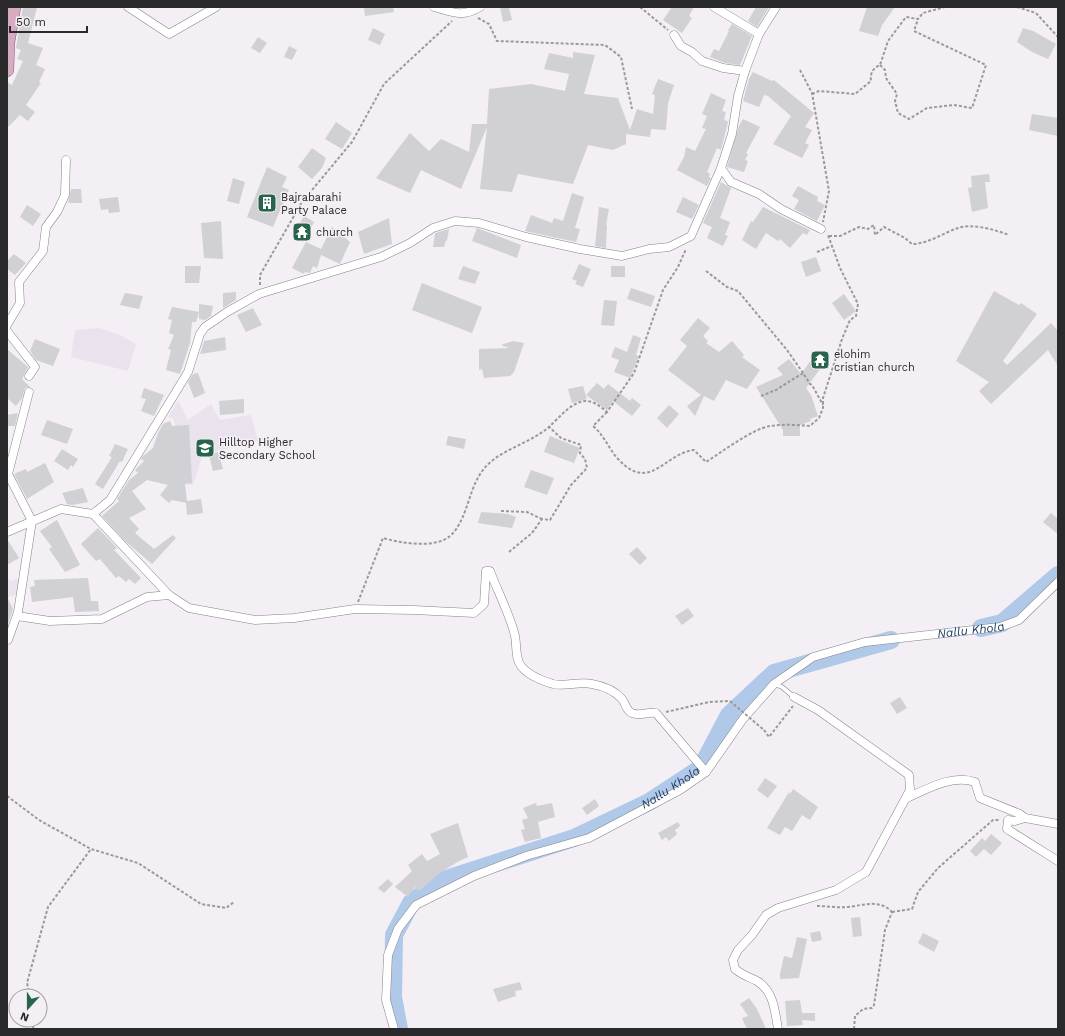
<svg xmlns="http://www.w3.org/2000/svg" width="1065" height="1036" viewBox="0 0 1065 1036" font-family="'Work Sans',sans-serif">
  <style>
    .built { fill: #eae2ed }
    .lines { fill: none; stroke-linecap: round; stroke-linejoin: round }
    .river { stroke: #b0c9e9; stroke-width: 18 }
    .building { fill: #d0d0d5 }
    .lane-casing { stroke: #868287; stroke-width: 5 }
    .street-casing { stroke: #868287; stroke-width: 9 }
    .primary-casing { stroke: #895a74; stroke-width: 14 }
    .path { stroke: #9b999c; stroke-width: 2; stroke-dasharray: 3 2; stroke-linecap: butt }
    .lane { stroke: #fff; stroke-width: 4 }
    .street { stroke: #fff; stroke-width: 8 }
    .primary { stroke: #d7acc3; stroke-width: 13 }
    .path-bridge { stroke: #9b999c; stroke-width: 2; stroke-dasharray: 3 2; stroke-linecap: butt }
    .labels { text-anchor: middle; stroke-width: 3; stroke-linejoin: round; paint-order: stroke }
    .poi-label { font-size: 11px; fill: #2a292b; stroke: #f3eff4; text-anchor: start }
    .water-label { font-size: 12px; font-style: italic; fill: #1c3d67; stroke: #f3eff4 }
  </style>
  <rect width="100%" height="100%" fill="#f3eff4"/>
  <g class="built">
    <polygon points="100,328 120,335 136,344 128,371 71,357 75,330"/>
    <polygon points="178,401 188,420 211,404 220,420 251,415 258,441 203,454 193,485 182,484 178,432 173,418 168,417"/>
    <polygon points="7,577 10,581 19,579 17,595 7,597"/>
  </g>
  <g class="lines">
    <g class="river">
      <polyline points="981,628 1002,623 1058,575"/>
      <path id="s1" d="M 399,1029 L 393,997 L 394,935 L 411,903 L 440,881 L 574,838 L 649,802 L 701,768 L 729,715 L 774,673 L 891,640"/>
    </g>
  </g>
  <g class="building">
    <polygon points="23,7 37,7 28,43 43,48 36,65 45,69 39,82 41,83 26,105 35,112 28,121 20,115 7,128 7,82 12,85 23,61 17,59 21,50 16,48"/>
    <polygon points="364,7 393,7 394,12 365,16"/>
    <polygon points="500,7 509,7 512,20 503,22"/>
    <polygon points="672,7 694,7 689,16 692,18 682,33 663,20"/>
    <polygon points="756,7 769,7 757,27 748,21"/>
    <polygon points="867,7 895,7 882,25 878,36 859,31"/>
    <polygon points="732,24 752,36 740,65 725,63 710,57 714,49 719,51 729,31 728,30"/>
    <polygon points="373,28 385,34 380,45 368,40"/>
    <polygon points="1023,28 1033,31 1056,44 1048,59 1032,52 1017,42"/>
    <polygon points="258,37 267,43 260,53 251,48"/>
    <polygon points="289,46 297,50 292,60 284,57"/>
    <polygon points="573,52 595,55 584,94 618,98 630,130 637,109 653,114 655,95 652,94 658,79 674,85 668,103 666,130 651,129 650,137 626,134 626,144 613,150 588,145 573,184 518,174 512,192 480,189 487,127 461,189 421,170 410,193 376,178 410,133 429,151 441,139 469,152 472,124 487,124 489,89 531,84 565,91 569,74 544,69 549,53 573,58"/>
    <polygon points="753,72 772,81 774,80 814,113 805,127 812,130 805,143 809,145 802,158 773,144 791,116 768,96 764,95 759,107 743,101 749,79"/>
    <polygon points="711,93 726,100 722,111 726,112 724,119 728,122 721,150 717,148 707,172 710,174 709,177 711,178 707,186 677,170 684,157 686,147 695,151 706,129 702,128 707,116 702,114"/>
    <polygon points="1032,114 1058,118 1058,136 1029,130"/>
    <polygon points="743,119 760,127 746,153 748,154 745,160 748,161 744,172 727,167 739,126"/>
    <polygon points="336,122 352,133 342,149 325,139"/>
    <polygon points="312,148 326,158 322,168 312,179 298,167"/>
    <polygon points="267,167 287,177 282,187 289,190 273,227 247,217"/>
    <polygon points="989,174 990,182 985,182 988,208 972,212 968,188 972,187 971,176"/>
    <polygon points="233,178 245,182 239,204 227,201"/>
    <polygon points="721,182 731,188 720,218 730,222 725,235 728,236 723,246 707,238 712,227 703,223"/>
    <polygon points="798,186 818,197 817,201 825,205 817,221 794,209 799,200 792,196"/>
    <polygon points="71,189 81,189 82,203 68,203"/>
    <polygon points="572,193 584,197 575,228 580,229 576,242 525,231 531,215 552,223 554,218 563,221"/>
    <polygon points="118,197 120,212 109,213 108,209 101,210 99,199"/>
    <polygon points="683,197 699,205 692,219 676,212"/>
    <polygon points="27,205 41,214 33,226 20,217"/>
    <polygon points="599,207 609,209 606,225 607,225 606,248 595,246"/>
    <polygon points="763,207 810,230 807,235 803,233 790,248 780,239 778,241 766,233 756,249 742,240 751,221 753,222"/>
    <polygon points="304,216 314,222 303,242 292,236"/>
    <polygon points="389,218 392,244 364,254 358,232"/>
    <polygon points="221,221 223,259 204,258 201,223"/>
    <polygon points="332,227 350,242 340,264 321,255 317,268 313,266 310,273 305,272 304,274 292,268 306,242 321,249"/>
    <polygon points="477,228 521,245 517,258 472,241"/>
    <polygon points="449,229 447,241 446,240 444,247 433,247 435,233"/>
    <polygon points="14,254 26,263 15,275 7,269 7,261"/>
    <polygon points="816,257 821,271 806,277 801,262"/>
    <polygon points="579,264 591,269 583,287 575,284 577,281 572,279"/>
    <polygon points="185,266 201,266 199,283 185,283"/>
    <polygon points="463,266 480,272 475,284 458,279"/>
    <rect x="611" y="266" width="14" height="11"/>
    <polygon points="422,283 482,307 472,333 412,310"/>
    <polygon points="631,288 655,296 651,307 627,299"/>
    <polygon points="994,291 1019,305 1021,303 1037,314 1003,361 1007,365 1051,323 1058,331 1058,366 1048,350 991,404 979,391 989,382 956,361"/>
    <polygon points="236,292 236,300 223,308 223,293"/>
    <polygon points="125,293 143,296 139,309 120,305"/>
    <polygon points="844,294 856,311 844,320 832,303"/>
    <polygon points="604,300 617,301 614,326 601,325"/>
    <polygon points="199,304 213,306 211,316 205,320 199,319 199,312 196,322 192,322 190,343 180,374 166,370 171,350 168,349 174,335 169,333 172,320 168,319 172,307 199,312"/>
    <polygon points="253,308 262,325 246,332 237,315"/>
    <polygon points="698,318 710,328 703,336 708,341 706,343 719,352 732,341 744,355 742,357 760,370 747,389 726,380 714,401 704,396 695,416 687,406 701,395 668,370 687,346 680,340"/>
    <polygon points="633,335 641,338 636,355 639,356 630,378 614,372 619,360 611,357 615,347 627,352"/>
    <polygon points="225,337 226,350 200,354 204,341"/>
    <polygon points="35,339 60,349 53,366 36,360 30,351"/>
    <polygon points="513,341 524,343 514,372 510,376 484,378 482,369 479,370 479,349 509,348 501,345"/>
    <polygon points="7,349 28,367 22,379 30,387 25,388 22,398 16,406 7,398"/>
    <polygon points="816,353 826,361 806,388 811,395 818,416 810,419 811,421 800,425 800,436 783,436 783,430 756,387 783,375 777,368 789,359 801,374"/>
    <polygon points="198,373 205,393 194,398 188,382 193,374"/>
    <polygon points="597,383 604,389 608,384 630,401 632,398 641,405 632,416 613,401 607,410 586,395"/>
    <polygon points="583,386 587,399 572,403 568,389"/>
    <polygon points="144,388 164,395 154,416 141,411 146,399 141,398"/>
    <polygon points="244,399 244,413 220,415 219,401"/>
    <polygon points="669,405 679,414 667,428 657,418"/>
    <polygon points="18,413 15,426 7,426 7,415"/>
    <polygon points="47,420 73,429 67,444 41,435"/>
    <polygon points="170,421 172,426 189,425 192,483 185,484 187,501 201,499 203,513 187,515 186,503 172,500 169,503 160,495 168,485 147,480 132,491 146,509 129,518 139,529 135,533 154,549 173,535 176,538 152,564 125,541 102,516 119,501 117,499 129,480 138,473 135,470 144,461 141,459 143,456 153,448 158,433 163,424"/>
    <polygon points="448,436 466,439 464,449 446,445"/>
    <polygon points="550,436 580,448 574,463 544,452"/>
    <polygon points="115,444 128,449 122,462 120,461 103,489 95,484 112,457 109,456"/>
    <polygon points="62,449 78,459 73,467 71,465 68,470 54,461"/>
    <polygon points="218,452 223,469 213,471 209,455"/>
    <polygon points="45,463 54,482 27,499 14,474 26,469 27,472"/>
    <polygon points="531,470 554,478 547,495 524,487"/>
    <polygon points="83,488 88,502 72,505 67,504 62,493"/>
    <polygon points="481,512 508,514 516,517 512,528 478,523"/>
    <polygon points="1051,513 1058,519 1058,534 1043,522"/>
    <polygon points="57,520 80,565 65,572 49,549 52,547 40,531"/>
    <polygon points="98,528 117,548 114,550 141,578 135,584 129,579 126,582 119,576 116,578 100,559 96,561 81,544"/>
    <polygon points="7,539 19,558 7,565"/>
    <polygon points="637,547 647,558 640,565 629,554"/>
    <polygon points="88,578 91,601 98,601 99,611 75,612 73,597 32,602 30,587 35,586 34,580"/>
    <polygon points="7,597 13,609 7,626"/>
    <polygon points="688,608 694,616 682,625 675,616"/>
    <polygon points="900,697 907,708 897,714 890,703"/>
    <polygon points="765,778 777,786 768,798 757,790"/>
    <polygon points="793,789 818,807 810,820 802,815 792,831 785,827 780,835 767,828 789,792 790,794"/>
    <polygon points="595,799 599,806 587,815 582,808"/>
    <polygon points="536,803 537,806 552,803 555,817 538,822 541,838 525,842 521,830 525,829 522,820 528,818 523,808"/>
    <polygon points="678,822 680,826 675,830 677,834 669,841 666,837 662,840 658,833"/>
    <polygon points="458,823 468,857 459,861 440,873 419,891 415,887 408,897 395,887 412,871 408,865 422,854 427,861 440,854 430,834"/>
    <polygon points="991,834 1002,843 991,855 984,849 976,857 970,851 982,838 985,841"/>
    <polygon points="388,879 393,884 384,893 378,888"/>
    <polygon points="860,917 862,936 853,937 851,918"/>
    <polygon points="820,931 822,940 812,942 810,933"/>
    <polygon points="923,933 939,941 934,952 918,943"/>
    <polygon points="797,937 807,939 799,978 780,979 780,974 784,956 792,958"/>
    <polygon points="520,982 522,990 515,991 516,996 498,1002 493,989"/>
    <polygon points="749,998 757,1009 766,1029 747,1029 742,1018 748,1016 740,1004"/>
    <polygon points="800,1000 802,1013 815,1013 815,1021 802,1020 803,1025 787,1026 785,1001"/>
  </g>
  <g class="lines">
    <g class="lane-casing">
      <polyline id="lane" points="774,684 782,687 794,697"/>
    </g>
    <g class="street-casing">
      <g id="street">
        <polyline points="128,7 169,34 216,7"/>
        <path d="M 434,7 C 452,12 462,18 480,7"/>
        <polyline points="714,7 759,34"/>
        <polyline points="674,35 681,46 692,52 702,61 723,68 745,71"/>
        <polyline points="721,168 731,182 759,194 781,209 821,229"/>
        <polyline points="7,325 20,303 19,282 43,251 46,227 57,212 65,195 66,160"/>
        <polyline points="7,331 35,367 29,376"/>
        <path d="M 93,514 L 169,595 L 189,608 L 255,620 L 294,618 L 355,609 L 414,610 L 474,613 L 484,604 L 486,571 L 490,571 C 497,590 511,617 515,636 C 517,646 515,658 521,666 C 528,675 543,681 553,684 C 565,687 579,681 592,684 C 603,686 615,691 622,699 C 626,704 626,711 632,713 C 640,717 648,711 656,713 L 706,772"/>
        <polyline points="7,532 61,509 93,514 110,500 188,372 200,334 205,327 227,312 259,294 381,257 410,243 433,228 455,221 479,223 526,237 580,249 622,256 649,249 669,247 691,236 721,168 732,134 738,96 745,71 759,34 776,7"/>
        <polyline points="17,616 50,621 102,619 147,597 169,595"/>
        <polyline points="8,640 18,612 32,521 8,474 29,392"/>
        <path d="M 907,798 C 927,789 953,774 975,782 L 980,798 L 1020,814 L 1025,818 L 1058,824"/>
        <polyline points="1025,818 1015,821 1008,820 1007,829 1058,861"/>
        <path id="s2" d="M 394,1029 L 386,1000 L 388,955 L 398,929 L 416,905 L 474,876 L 526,856 L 589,838 L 680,790 L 706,772 L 743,719 L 774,684 L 813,657 L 865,642 L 1000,627 L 1019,620 L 1058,582"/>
        <path d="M 778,1029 C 775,1012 774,991 757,981 C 749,977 742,975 735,969 L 733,960 L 738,950 L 752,935 L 766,915 L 778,908 L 836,890 L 866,872 L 910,790 L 909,775 L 818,710 L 794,697"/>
      </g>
    </g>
    <g class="primary-casing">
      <polyline id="primary" points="7,70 8,42 14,7"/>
    </g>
    <g class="path">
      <polyline points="640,7 668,30"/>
      <polyline points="1017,7 1036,13 1058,37"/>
      <polyline points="478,18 489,24 497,41 605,45 621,57 632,109"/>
      <polyline points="880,65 885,70 886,78 897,94 895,101 898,113 909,119 927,108 954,105 972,108 986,65 914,31 918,19"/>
      <polyline points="800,70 812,93 829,191 823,222"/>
      <path d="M 812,94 L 819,91 L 855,94 L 871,81 C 870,73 873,68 880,65 L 888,41 L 906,17 L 918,19 L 923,13 L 945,7"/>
      <path d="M 829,236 L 840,236 L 859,227 L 868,229 L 874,225 L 875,235 L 884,227 L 905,238 L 912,244 C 928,244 943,233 958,228 C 972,223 996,230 1009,235"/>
      <polyline points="817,252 832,246"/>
      <polyline points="706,271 727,287 738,291 787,350 803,373"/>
      <polyline points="260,285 260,275 302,202 352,142 384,84 452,21"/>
      <polyline points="761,396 776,390 803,373 810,384 812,385 823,405"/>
      <path d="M 607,412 L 593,426 C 605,436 609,450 619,460 C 650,493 665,453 694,450 L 706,462 C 722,452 752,429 770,426 C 783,424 797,425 810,426 L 819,418 L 823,408 L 823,398 L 842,339 L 850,320 L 856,316 L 858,304 L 840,268 L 828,235"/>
      <polyline points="501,511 527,512 542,519"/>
      <polyline points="509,552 532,533 542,519 550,520 571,485 587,468 585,459 580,453 581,445 561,438 549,427"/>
      <path d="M 358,602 L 383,538 C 400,543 435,549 450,536 C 466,522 468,494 479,476 C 493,450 528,446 550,426 C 559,418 572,401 586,401 C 594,401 601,407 607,412 L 634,373 L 663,290 L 678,267 L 686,249"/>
      <polyline points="666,712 709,702 730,701"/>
      <polyline points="764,730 769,737 793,706"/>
      <polyline points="7,796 39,820 91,849 138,863 201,904 226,908 234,902"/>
      <path d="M 817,906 C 827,906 838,908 848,907 C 864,905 880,899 892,912"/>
      <polyline points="892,912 912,909 918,892 938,868 993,820 999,820"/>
      <polyline points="30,996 27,983 48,907 91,849"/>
      <polyline points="33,1029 34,1020"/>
      <polyline points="854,1029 855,1016 863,1009 872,1008 874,1005 885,930 892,912"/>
    </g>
    <use href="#lane" class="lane"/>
    <use href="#street" class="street"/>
    <use href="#primary" class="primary"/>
    <polyline class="path-bridge" points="730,701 764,730"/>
  </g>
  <defs>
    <g id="building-square" transform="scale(1)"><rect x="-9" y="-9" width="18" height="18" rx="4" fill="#28634c" stroke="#f3eff4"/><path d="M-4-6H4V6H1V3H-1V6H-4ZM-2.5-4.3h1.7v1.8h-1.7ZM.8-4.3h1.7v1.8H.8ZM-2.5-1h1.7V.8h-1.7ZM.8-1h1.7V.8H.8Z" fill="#fff"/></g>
    <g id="temple-square" transform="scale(1)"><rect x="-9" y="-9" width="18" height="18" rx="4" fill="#28634c" stroke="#f3eff4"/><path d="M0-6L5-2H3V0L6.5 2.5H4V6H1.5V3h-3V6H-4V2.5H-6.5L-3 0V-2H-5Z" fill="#fff"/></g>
    <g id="school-square" transform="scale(1)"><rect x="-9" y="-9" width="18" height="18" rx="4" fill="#28634c" stroke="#f3eff4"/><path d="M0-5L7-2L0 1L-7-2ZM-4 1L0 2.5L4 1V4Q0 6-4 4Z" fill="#fff"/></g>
  </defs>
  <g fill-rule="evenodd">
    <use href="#building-square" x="267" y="203"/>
    <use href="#temple-square" x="302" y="232"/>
    <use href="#temple-square" x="820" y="360"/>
    <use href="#school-square" x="205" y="448"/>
  </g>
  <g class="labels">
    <g class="poi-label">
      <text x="281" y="201">Bajrabarahi<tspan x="281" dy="13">Party Palace</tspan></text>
      <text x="316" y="236">church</text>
      <text x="834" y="358">elohim<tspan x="834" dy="13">cristian church</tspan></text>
      <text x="219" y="446">Hilltop Higher<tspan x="219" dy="13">Secondary School</tspan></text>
    </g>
    <g class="water-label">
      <text dy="4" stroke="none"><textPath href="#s2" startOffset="773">Nallu Khola</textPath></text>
      <text dy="4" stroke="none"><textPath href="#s1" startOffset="417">Nallu Khola</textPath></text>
    </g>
  </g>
  <rect width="1065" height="1036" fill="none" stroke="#2a292b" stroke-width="16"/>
  <g transform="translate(28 1008) rotate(201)"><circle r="19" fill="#f3eff4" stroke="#a3a0a4"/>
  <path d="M0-3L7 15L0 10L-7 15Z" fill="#28634c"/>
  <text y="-6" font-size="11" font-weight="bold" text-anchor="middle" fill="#2a292b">N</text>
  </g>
  <path d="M10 26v6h77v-6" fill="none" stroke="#2a292b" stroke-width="2"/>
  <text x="16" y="26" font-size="12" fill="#2a292b" stroke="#f3eff4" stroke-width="3" paint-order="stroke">50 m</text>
</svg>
